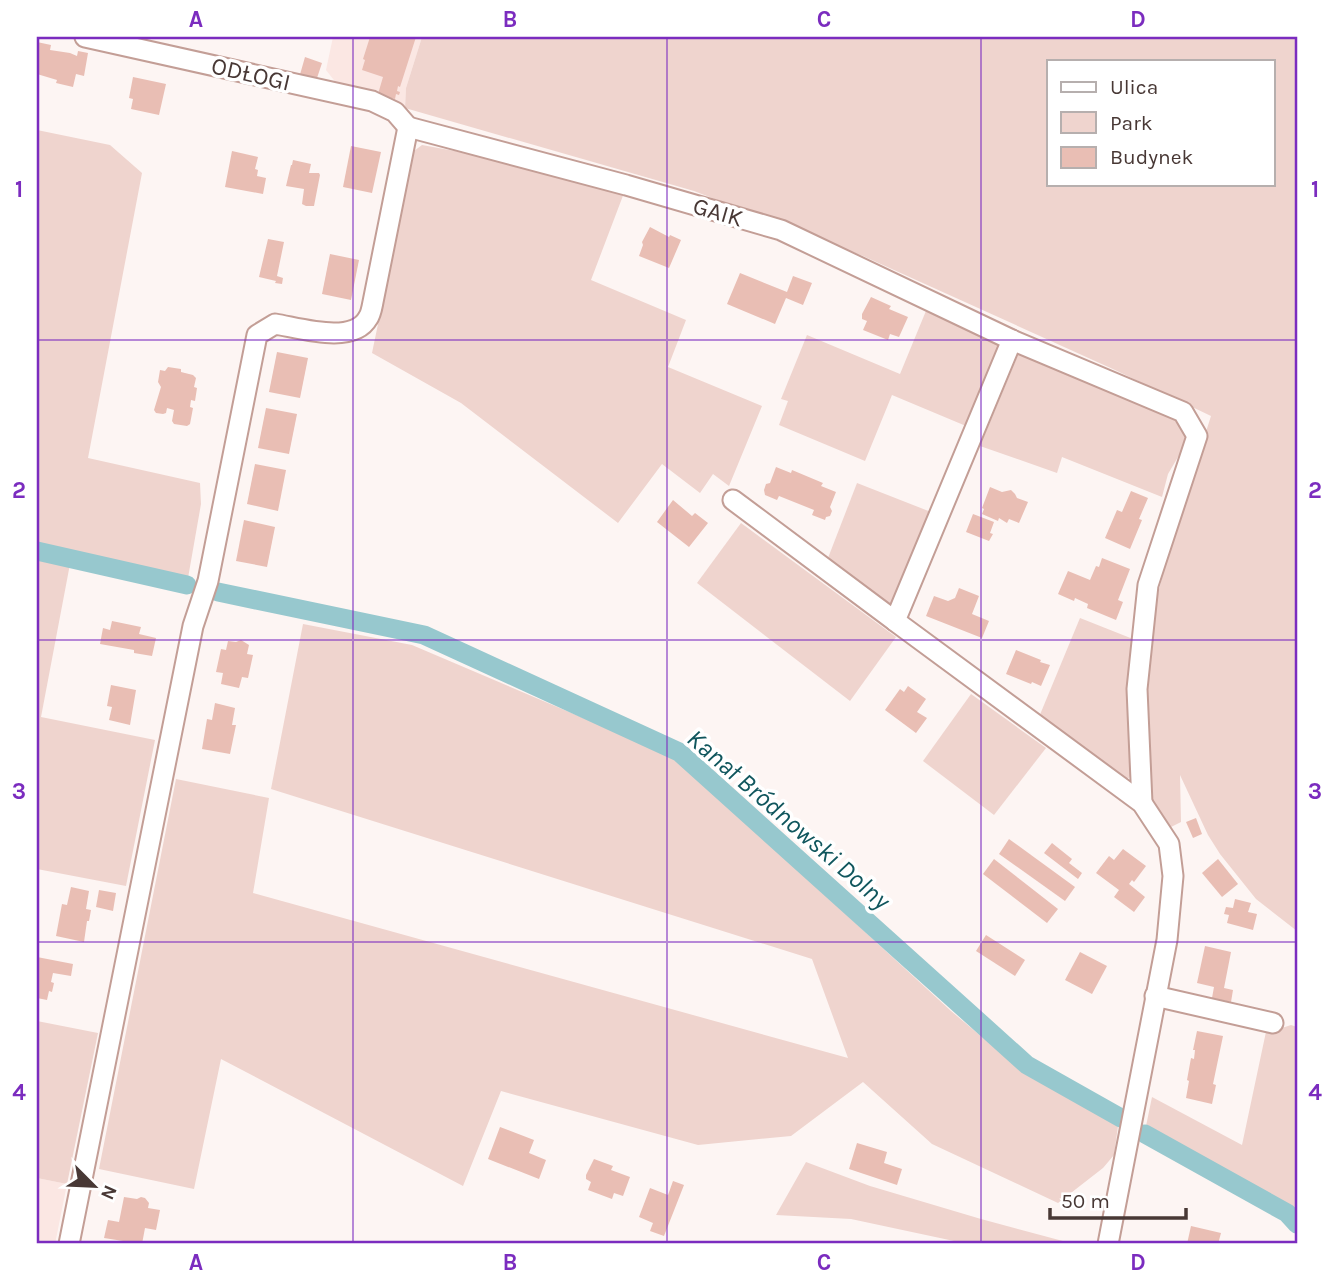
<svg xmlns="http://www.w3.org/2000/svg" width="1334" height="1281" viewBox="0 0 1334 1281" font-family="Karla,sans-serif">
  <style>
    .built { fill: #fbe7e3 }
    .green { fill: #efd4ce; fill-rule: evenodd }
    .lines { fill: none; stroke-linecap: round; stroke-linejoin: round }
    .canal { stroke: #97c8ce; stroke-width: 19 }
    .building { fill: #e9beb4 }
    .minor-casing { stroke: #c39e96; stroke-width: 23 }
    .minor { stroke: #fff; stroke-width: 19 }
    .grid { fill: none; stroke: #7b2cbf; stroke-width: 2; stroke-opacity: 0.55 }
    .labels { text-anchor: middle; stroke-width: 7; stroke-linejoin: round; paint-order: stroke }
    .street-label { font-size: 24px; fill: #483835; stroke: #fff }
    .water-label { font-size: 26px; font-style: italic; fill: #10565d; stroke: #fff }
    .neatline { fill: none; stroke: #7b2cbf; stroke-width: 2.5 }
    .grid-label { font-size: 23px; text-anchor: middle; font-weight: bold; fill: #7b2cbf }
  </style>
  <rect width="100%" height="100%" fill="#fdf5f3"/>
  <g class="built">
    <polygon points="333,37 422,37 406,88 405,108 341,89 326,70"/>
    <polygon points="37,1178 67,1184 55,1244 37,1244"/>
  </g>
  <g class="green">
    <path d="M 422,37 L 1297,37 L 1297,931 L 1256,899 L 1220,854 L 1208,835 L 1180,775 L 1181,822 L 1171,827 L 1147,804 L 1142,706 L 1154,609 L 1173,535 L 1211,416 L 1115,370 L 863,256 L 694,191 L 405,108 L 406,88 ZM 1049,61 L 1273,61 L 1273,184 L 1049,184 Z"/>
    <polygon points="37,130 110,145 142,173 88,458 200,483 201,504 188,578 37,543"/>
    <polygon points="422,145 493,158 624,193 591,280 686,320 668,367 762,406 729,486 713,474 700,493 662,464 618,523 461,403 372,353 414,151"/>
    <polygon points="928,306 1001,341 966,426 892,395 865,461 779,425 788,401 781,399 807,335 900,374"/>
    <polygon points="1020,350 1184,424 1188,440 1168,474 1162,497 1062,457 1057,473 980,446"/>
    <polygon points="857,483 931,512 892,606 828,558"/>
    <polygon points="741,523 896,637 850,701 697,583"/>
    <polygon points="37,557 70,564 41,717 155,740 126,886 37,869"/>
    <polygon points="1080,618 1133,639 1134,768 1129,778 1124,779 1039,717"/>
    <polygon points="303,624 412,645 675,757 951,1011 1026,1074 1118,1126 1114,1155 1103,1168 1058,1203 932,1144 863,1082 791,1136 698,1145 501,1091 463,1186 221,1059 194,1189 99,1169 176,779 269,798 253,893 848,1058 812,959 271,789"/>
    <polygon points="971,694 1046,748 994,815 923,761"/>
    <polygon points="37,1021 98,1033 67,1184 37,1178"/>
    <polygon points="1291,1025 1297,1027 1297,1235 1286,1219 1139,1139 1142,1124 1146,1126 1152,1097 1242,1145 1267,1027 1279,1029"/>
    <polygon points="806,1162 870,1186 981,1219 1074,1244 968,1244 851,1219 776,1215"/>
  </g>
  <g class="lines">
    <g class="canal">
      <polyline points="37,551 187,585"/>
      <polyline points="218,592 424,635 679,752 1027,1065 1121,1118"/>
      <polyline points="1145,1134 1287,1213 1297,1224"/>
    </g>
  </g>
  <g class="building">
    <polygon points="370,37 416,37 400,87 398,86 397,91 400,92 399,95 396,94 395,99 378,94 383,77 362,70 365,60 363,59"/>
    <polygon points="37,42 51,45 50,50 70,53 77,56 78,51 88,53 84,76 76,74 73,87 56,83 57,80 37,74"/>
    <polygon points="305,57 322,63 317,78 312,77 310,81 299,78"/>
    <polygon points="133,77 166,84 159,115 131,109 133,99 129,98"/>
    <polygon points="351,146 381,152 372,193 343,187"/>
    <polygon points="232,151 258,157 255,169 258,170 257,176 266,178 263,194 225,187"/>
    <polygon points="293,160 311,164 309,173 319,173 320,175 314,206 306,206 302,204 304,189 286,186 291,165 292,165"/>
    <polygon points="650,227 669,237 670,235 681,240 669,268 639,256 643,245 642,242"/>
    <polygon points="268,239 284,242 277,276 283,278 282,284 275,283 276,281 259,277"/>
    <polygon points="330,254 359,260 351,300 322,294"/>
    <polygon points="740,273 787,292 793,276 812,283 803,305 786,298 775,324 727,304"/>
    <polygon points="871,297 891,306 889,309 908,317 899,337 890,334 888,340 863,330 867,321 862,319 862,314"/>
    <polygon points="277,352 308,358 300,398 269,392"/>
    <polygon points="168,367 181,369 181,372 193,375 196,378 194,387 197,388 195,401 191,400 190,407 193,408 190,424 187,426 174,424 172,421 174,410 167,408 166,413 163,414 156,413 154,410 161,387 158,382 160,370 165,371"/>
    <polygon points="266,408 297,414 289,454 258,448"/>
    <polygon points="255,464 286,470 278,511 247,504"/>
    <polygon points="776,467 791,473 792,470 823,483 821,486 836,492 830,507 832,511 830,516 826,517 825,520 812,515 814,510 779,496 777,500 765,495 764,490 766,484 770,483"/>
    <polygon points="990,487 1002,492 1011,490 1015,494 1017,498 1028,502 1019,523 1009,519 1007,523 999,518 998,521 982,514 984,509 982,508"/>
    <polygon points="1131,491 1148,498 1139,519 1142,520 1130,549 1105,538 1117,510 1122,512"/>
    <polygon points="673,500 692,516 695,513 708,523 689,547 657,522"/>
    <polygon points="973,514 994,522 990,533 993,534 989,541 966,532"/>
    <polygon points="244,520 275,527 267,567 236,561"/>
    <polygon points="1102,558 1130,569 1118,600 1123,602 1116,620 1087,608 1088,604 1075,598 1074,601 1058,594 1068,571 1090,580 1096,566 1099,567"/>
    <polygon points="959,588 979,596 972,614 989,621 982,638 926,616 934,596 948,601 955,598"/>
    <polygon points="112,621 141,627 139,634 156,638 152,656 134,653 134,650 100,644 103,628 110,630"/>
    <polygon points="241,640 249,645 247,654 253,655 248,678 242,677 239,688 221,684 223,673 216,672 221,649 226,650 228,641 236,642"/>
    <polygon points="1016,650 1041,660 1040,662 1050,665 1041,686 1032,682 1031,684 1006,674"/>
    <polygon points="111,685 136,690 130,725 109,720 112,707 107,706"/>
    <polygon points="908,686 926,699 917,712 927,718 916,733 885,710 900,689 904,692"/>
    <polygon points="215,703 235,708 232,725 236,725 230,754 202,749 207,719 212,720"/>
    <polygon points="1196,818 1202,834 1193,838 1186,822"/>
    <polygon points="1009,839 1075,887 1065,901 999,854"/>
    <polygon points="1052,843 1072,859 1069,863 1082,873 1078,879 1044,853"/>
    <polygon points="1123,849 1146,866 1134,882 1132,880 1129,884 1145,897 1134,912 1114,897 1119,890 1096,873 1109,856 1114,860"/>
    <polygon points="994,859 1058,909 1047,923 983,874"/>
    <polygon points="1218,859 1238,884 1222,897 1202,873"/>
    <polygon points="71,887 89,891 86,909 91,910 89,921 87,921 84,942 56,936 62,904 67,905"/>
    <polygon points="99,890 116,893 113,911 96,907"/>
    <polygon points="1235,899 1251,903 1248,912 1257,914 1253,930 1227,923 1229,915 1224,914 1226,907 1233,908"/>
    <polygon points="986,935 1025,960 1015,976 976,951"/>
    <polygon points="1205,946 1231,952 1224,988 1233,990 1231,1002 1212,998 1214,987 1197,983"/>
    <polygon points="1080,952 1107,966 1092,994 1065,980"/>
    <polygon points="37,957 73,964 71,976 53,973 51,982 54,983 52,992 49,991 47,1000 37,998"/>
    <polygon points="1197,1031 1223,1036 1213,1084 1216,1085 1212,1104 1186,1098 1189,1081 1187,1080 1191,1058 1194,1059 1195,1050 1193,1050"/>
    <polygon points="500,1127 534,1140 529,1153 546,1160 539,1179 488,1159"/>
    <polygon points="857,1143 887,1152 884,1163 902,1169 897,1185 849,1169"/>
    <polygon points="594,1159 613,1166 611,1170 630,1177 623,1196 614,1193 612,1199 588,1190 591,1182 586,1179 586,1175"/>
    <polygon points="673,1181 684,1185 664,1236 650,1231 653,1223 639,1217 650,1188 668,1195"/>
    <polygon points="124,1197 137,1199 141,1197 145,1198 149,1203 148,1208 160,1210 156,1230 145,1228 142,1244 104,1238 108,1220 119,1222"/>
    <polygon points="1191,1226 1221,1233 1218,1244 1187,1244"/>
  </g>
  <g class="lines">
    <g class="minor-casing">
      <g id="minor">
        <polyline points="85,37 372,101 395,112 408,127"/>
        <polyline points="408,127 626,185 781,230 1012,340 1183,412 1197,436 1148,585 1137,689 1142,803"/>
        <polyline points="1012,340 895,621 1142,803 1169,844 1173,876 1167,940 1108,1244"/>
        <polyline points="733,500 895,621"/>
        <polyline points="1155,996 1273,1023"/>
        <path d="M 69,1244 L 193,626 L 208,581 L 257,335 L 275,324 C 300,328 353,345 368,318 C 371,314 372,307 373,302 L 408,127"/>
      </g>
    </g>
    <use href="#minor" class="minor"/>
  </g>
  <path class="grid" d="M 353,37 L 353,1244M 667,37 L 667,1244M 981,37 L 981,1244M 37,340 L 1297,340M 37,640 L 1297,640M 37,942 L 1297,942"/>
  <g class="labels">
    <g class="street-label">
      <text transform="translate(251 74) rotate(13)" y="8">ODŁOGI</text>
      <text transform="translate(718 212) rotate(16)" y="8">GAIK</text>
    </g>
    <g class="water-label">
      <text transform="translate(789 819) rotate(41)" y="9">Kanał Bródnowski Dolny</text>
    </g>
  </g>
  <rect width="1334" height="1281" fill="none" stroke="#ffffff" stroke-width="77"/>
  <rect x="1047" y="60" width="228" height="126" fill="#ffffff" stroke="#b6afae" stroke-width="2"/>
  <rect x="1061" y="82" width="35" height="10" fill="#ffffff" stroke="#b6afae" stroke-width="2"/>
  <text x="1110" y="94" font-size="21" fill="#483835">Ulica</text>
  <rect x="1061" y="112" width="35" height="21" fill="#efd4ce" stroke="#b6afae" stroke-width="2"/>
  <text x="1110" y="130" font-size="21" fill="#483835">Park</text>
  <rect x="1061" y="147" width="35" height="21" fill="#e9beb4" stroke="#b6afae" stroke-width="2"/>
  <text x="1110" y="164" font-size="21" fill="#483835">Budynek</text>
  <g transform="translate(94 1186) rotate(114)" stroke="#ffffff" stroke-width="5" paint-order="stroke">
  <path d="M0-5L12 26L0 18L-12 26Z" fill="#483835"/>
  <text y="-10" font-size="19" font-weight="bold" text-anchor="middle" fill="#483835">N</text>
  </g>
  <path d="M1050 1208v10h136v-10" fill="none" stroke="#483835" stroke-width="3.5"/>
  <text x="1061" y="1208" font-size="21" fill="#483835" stroke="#ffffff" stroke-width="5" paint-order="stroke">50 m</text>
  <rect x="38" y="38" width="1258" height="1204" class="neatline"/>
  <g class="grid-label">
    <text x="196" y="27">A</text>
    <text x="510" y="27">B</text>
    <text x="824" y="27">C</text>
    <text x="1138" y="27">D</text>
    <text x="19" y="197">1</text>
    <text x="1315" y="197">1</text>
    <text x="19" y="498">2</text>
    <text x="1315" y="498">2</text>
    <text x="19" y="799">3</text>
    <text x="1315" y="799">3</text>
    <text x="19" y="1100">4</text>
    <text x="1315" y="1100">4</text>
    <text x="196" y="1270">A</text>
    <text x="510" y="1270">B</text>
    <text x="824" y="1270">C</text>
    <text x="1138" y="1270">D</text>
  </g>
</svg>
